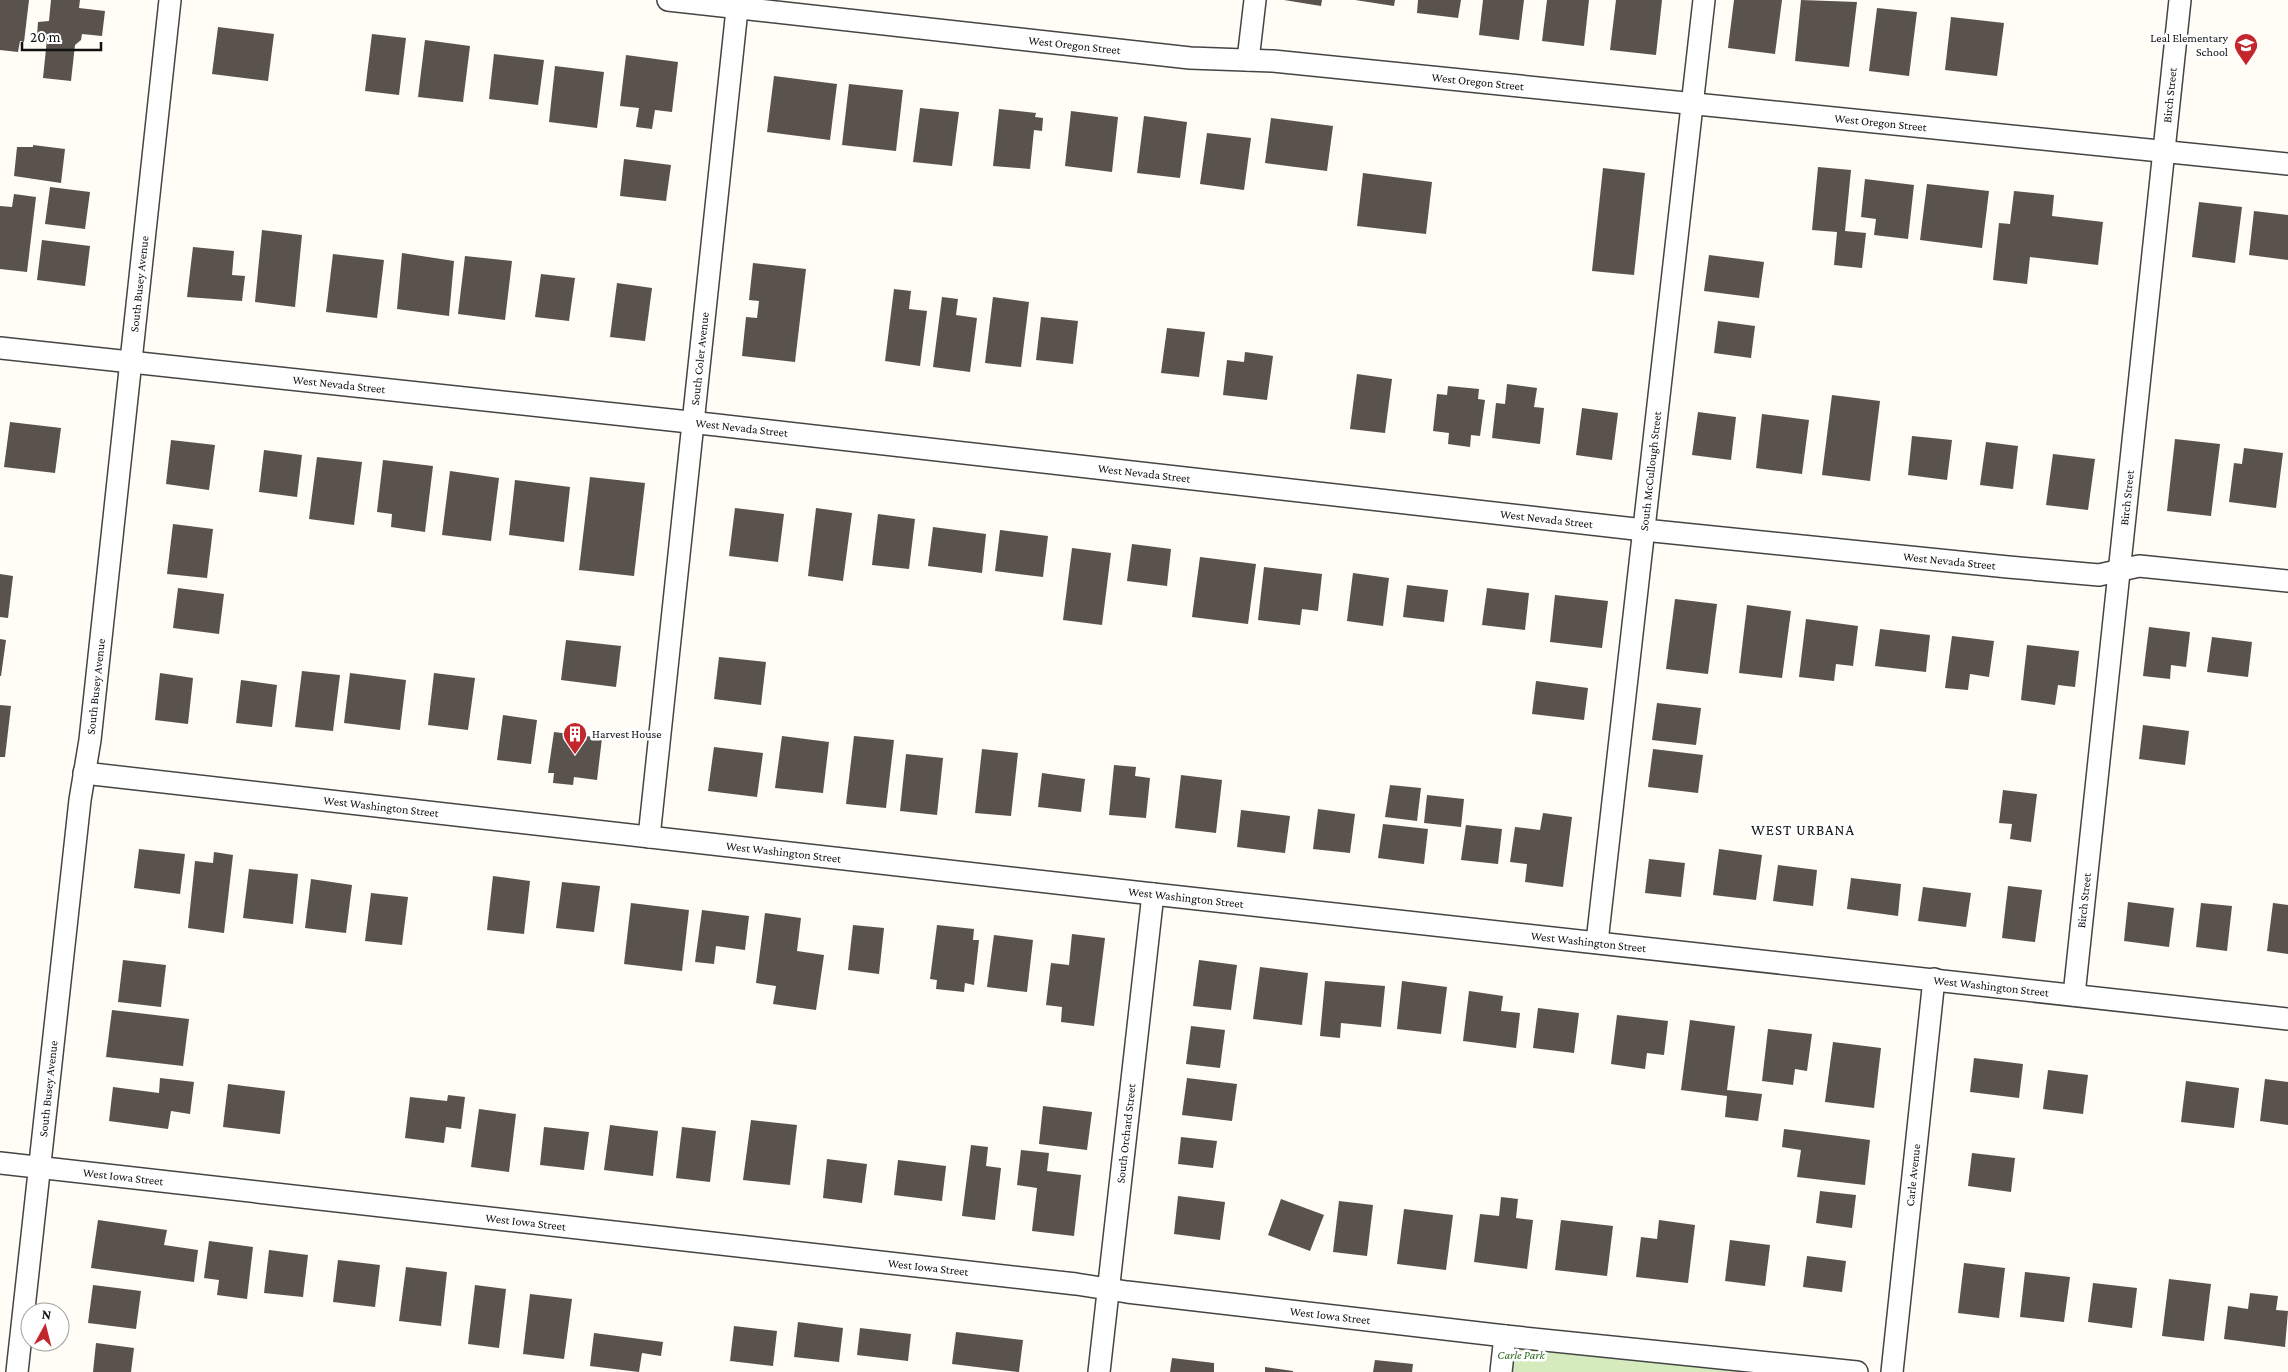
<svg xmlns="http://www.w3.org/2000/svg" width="2288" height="1372" viewBox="0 0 2288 1372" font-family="'Crimson Pro',serif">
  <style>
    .green { fill: #d5ebbd }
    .building { fill: #5a524d }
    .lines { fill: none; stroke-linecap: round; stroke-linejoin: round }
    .street-casing { stroke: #444; stroke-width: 24 }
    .street { stroke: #fff; stroke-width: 21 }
    .labels { text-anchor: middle; stroke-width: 5; stroke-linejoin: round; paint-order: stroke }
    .poi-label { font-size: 12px; fill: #111; stroke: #fff; text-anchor: end }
    .street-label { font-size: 12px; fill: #111; stroke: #fff }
    .park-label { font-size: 12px; font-style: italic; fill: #2f6b1f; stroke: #fff }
    .quarter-label { font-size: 15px; letter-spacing: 1px; fill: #111; stroke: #fff }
  </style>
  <rect width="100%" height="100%" fill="#fffdf5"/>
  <polygon class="green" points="1505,1336 1799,1372 1501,1372"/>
  <g class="building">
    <polygon points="0,0 29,0 24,42 20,41 18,52 0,50"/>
    <polygon points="51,0 80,0 79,8 105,11 102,36 82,34 81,40 75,45 71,81 43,78 47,39 44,39 44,37 37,36 38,22 49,21"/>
    <polygon points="1284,0 1322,0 1321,6"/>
    <polygon points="1355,0 1395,0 1394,6"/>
    <polygon points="1418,0 1461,0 1458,18 1417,13"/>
    <polygon points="1483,0 1524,0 1519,40 1479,35"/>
    <polygon points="1547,0 1589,0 1584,46 1542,41"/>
    <polygon points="1616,0 1662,0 1656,55 1610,50"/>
    <polygon points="1734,0 1782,0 1775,54 1728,48"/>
    <polygon points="1801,0 1857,2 1849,67 1795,61"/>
    <polygon points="1877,8 1917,12 1909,76 1869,71"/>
    <polygon points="1951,17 2004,23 1997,76 1945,70"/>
    <polygon points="218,27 274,34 268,81 212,74"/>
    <polygon points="372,34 406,38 399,95 365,91"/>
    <polygon points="425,40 470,46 463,102 418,97"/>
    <polygon points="494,54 544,60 538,105 489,99"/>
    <polygon points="626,55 678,62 672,112 655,110 652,129 636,127 639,108 620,106"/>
    <polygon points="555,66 604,72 597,128 549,122"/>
    <polygon points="774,76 837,84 830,140 767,132"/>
    <polygon points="849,84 903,90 896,151 842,145"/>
    <polygon points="920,108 959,112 952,166 913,162"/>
    <polygon points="999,109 1036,113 1035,117 1043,118 1042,131 1034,130 1030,169 993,166"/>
    <polygon points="1071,111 1118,117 1112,172 1065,166"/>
    <polygon points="1144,116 1187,122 1180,178 1137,173"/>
    <polygon points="1271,118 1333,126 1327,171 1265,163"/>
    <polygon points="1207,133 1251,138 1244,190 1200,184"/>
    <polygon points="33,145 65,149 61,183 14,176 17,147 33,147"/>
    <polygon points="624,159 671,165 666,201 620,196"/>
    <polygon points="1818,167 1851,170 1845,231 1866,233 1862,268 1834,265 1837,232 1812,230"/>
    <polygon points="1603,168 1645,173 1634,275 1592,271"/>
    <polygon points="1363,173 1432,182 1426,234 1357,226"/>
    <polygon points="1865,179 1914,185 1908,239 1874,235 1876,219 1861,217"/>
    <polygon points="1927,184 1989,191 1982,248 1920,240"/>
    <polygon points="50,187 90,192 85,229 45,224"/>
    <polygon points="2014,191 2054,195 2052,216 2103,222 2098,265 2030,257 2027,284 1993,280 1999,223 2010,224"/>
    <polygon points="14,194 36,197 27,272 0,269 0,206 12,207"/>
    <polygon points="2199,202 2242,207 2235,263 2192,257"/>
    <polygon points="2254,211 2288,215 2288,260 2249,255"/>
    <polygon points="262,230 302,235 295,307 255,302"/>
    <polygon points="42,240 90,246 85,286 37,280"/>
    <polygon points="193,247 234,251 232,275 245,276 242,301 187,297"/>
    <polygon points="402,253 454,261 449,316 397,309"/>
    <polygon points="333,254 384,260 377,318 326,312"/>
    <polygon points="1709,255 1764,262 1759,298 1704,291"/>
    <polygon points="465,256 512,261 505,320 458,314"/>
    <polygon points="753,263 806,269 795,362 742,356 746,317 757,318 759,301 749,300"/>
    <polygon points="541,274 575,278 569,321 535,317"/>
    <polygon points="617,283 652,288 645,341 610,337"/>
    <polygon points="894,289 911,291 909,309 927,311 920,366 885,361"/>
    <polygon points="942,297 958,299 956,315 977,318 970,372 933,367"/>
    <polygon points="993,297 1029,302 1021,367 985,363"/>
    <polygon points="1041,317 1078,321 1073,364 1036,360"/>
    <polygon points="1718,321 1755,326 1751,358 1714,353"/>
    <polygon points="1167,328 1205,332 1199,377 1161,373"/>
    <polygon points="1245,352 1273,356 1267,400 1223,395 1227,360 1244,362"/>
    <polygon points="1357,374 1392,379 1385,433 1350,429"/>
    <polygon points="1507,384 1537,388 1534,407 1544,408 1540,444 1492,438 1496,403 1505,404"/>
    <polygon points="1448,386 1479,389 1478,399 1485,400 1480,436 1471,435 1470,447 1448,444 1449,433 1433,431 1437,394 1447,395"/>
    <polygon points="1832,395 1880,401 1870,481 1822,475"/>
    <polygon points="1582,408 1618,413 1612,460 1576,455"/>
    <polygon points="1698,412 1736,417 1731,460 1692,455"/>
    <polygon points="1762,414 1809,420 1802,474 1756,468"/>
    <polygon points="10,422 61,428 55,473 4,467"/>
    <polygon points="1912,436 1952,440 1947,480 1908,475"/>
    <polygon points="2175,439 2220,444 2211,516 2167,511"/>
    <polygon points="171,440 215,445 209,490 166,484"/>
    <polygon points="1986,442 2018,446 2013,489 1980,485"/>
    <polygon points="2244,448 2283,453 2276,508 2229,502 2234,463 2242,464"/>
    <polygon points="264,450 302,455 297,497 259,492"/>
    <polygon points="2053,454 2095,459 2088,510 2046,505"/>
    <polygon points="317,457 362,462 354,525 309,519"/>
    <polygon points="383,460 433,466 425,532 391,527 392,514 377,512"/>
    <polygon points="450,471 499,478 491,541 442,535"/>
    <polygon points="590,477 645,483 634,576 579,570"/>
    <polygon points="515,480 570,487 564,542 509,535"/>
    <polygon points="735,508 784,514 778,562 729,556"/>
    <polygon points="816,508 852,513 843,581 808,576"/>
    <polygon points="878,514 915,519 909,569 872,565"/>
    <polygon points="173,524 213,529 207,578 167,574"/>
    <polygon points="933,527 986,534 982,573 928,566"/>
    <polygon points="1000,530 1048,536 1043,577 995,571"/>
    <polygon points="1132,544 1171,549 1167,586 1127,581"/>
    <polygon points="1072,548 1111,553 1102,625 1063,620"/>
    <polygon points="1200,557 1256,564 1248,624 1192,617"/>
    <polygon points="1264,567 1322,574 1318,611 1302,609 1300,625 1258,620"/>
    <polygon points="1353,573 1389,578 1383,626 1347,621"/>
    <polygon points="0,574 13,576 8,618 0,617"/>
    <polygon points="1407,585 1448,590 1444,622 1403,617"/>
    <polygon points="178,588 224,594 219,634 173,628"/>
    <polygon points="1487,588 1529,593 1525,630 1482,625"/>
    <polygon points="1555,595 1608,601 1602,648 1550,642"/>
    <polygon points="1675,599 1717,604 1708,674 1666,669"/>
    <polygon points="1747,605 1791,611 1782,678 1739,673"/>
    <polygon points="1806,619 1858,626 1853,666 1836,664 1834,681 1799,677"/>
    <polygon points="2149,627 2190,632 2186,667 2171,665 2170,679 2143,676"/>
    <polygon points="1880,629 1930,635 1926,672 1875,666"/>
    <polygon points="1952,636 1994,641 1989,677 1970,674 1968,690 1945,688"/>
    <polygon points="2212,637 2252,642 2248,677 2207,672"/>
    <polygon points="0,639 6,640 1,676 0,676"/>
    <polygon points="566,640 621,646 616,687 561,680"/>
    <polygon points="2027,645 2079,651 2075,687 2058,685 2055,705 2021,700"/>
    <polygon points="719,657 766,662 761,705 714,699"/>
    <polygon points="302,671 340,675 333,731 295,727"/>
    <polygon points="160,673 193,678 188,724 155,720"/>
    <polygon points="350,673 406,680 400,730 344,723"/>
    <polygon points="434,673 475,678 468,730 428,725"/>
    <polygon points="241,680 277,685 272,727 236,723"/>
    <polygon points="1536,681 1588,688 1584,720 1532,714"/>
    <polygon points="1657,703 1701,708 1696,745 1652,740"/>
    <polygon points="0,705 11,706 5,757 0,757"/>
    <polygon points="503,715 537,720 531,764 497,760"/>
    <polygon points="2143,725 2189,731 2185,765 2139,759"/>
    <polygon points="554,732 602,738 597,780 574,777 573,785 553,783 554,773 548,773"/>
    <polygon points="782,736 829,742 823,793 775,788"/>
    <polygon points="854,736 894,740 886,808 846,804"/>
    <polygon points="714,747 763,753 757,797 708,791"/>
    <polygon points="982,749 1018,753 1011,816 975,813"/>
    <polygon points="1653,749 1703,755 1698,793 1648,787"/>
    <polygon points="906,754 943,758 937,815 900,811"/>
    <polygon points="1114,765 1136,767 1135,776 1150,778 1146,818 1109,815"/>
    <polygon points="1042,773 1085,779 1081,812 1038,807"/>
    <polygon points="1181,775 1222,780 1216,833 1175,828"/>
    <polygon points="1390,785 1421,788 1417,821 1385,817"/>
    <polygon points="2003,790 2037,794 2031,842 2010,839 2012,824 1999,823"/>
    <polygon points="1427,795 1464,799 1461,827 1424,823"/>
    <polygon points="1318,809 1355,814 1350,853 1313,849"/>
    <polygon points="1241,810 1290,816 1285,853 1237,847"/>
    <polygon points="1543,813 1572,817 1563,887 1525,882 1527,864 1510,862 1515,827 1540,830"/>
    <polygon points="1383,824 1428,829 1424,864 1378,858"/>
    <polygon points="1466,825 1502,829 1498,864 1461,860"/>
    <polygon points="139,849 185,854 180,894 134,888"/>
    <polygon points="1719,849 1762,855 1756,900 1713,895"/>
    <polygon points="214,852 233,855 224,933 188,928 195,861 213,863"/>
    <polygon points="1649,859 1685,863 1681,897 1645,893"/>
    <polygon points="1778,865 1817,870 1813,906 1773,901"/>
    <polygon points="249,869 298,874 293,924 243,918"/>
    <polygon points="493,876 530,881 524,934 487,930"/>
    <polygon points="1851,878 1901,884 1898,916 1847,909"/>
    <polygon points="311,879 352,885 346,933 305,928"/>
    <polygon points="562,882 600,886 594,932 556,928"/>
    <polygon points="2008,886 2042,890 2035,942 2002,938"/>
    <polygon points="1923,887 1971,893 1966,927 1918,921"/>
    <polygon points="371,893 408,897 402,945 365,941"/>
    <polygon points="2128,902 2174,908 2169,947 2124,941"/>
    <polygon points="631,903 689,910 682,971 624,964"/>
    <polygon points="2201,903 2232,906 2227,951 2196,947"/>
    <polygon points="2273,903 2288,905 2288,954 2267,951"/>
    <polygon points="702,910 749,916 745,950 716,946 714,964 695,962"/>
    <polygon points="765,913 801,918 797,951 824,955 816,1010 773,1004 776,986 756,983"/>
    <polygon points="853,925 884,928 879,974 848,970"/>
    <polygon points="937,925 974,929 973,940 979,940 974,985 965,983 964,992 936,989 937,980 930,979"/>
    <polygon points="1072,934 1105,938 1094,1026 1061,1022 1062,1007 1046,1005 1051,963 1069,965"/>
    <polygon points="994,935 1033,940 1027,992 987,987"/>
    <polygon points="123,960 166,965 161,1007 118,1002"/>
    <polygon points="1199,960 1237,965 1231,1010 1193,1006"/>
    <polygon points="1260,967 1308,973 1302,1025 1253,1019"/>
    <polygon points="1325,981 1385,986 1381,1027 1341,1023 1340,1038 1320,1036"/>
    <polygon points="1402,981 1447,987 1441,1034 1397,1029"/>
    <polygon points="1469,991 1503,996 1501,1011 1520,1013 1516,1048 1463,1041"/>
    <polygon points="1538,1008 1579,1013 1574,1053 1533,1048"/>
    <polygon points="112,1010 189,1019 183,1066 106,1057"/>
    <polygon points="1617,1015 1668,1021 1664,1055 1647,1053 1645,1069 1611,1064"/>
    <polygon points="1690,1020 1735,1026 1727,1090 1762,1094 1758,1121 1725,1117 1727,1096 1681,1090"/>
    <polygon points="1191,1026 1225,1030 1220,1068 1186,1064"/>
    <polygon points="1768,1029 1812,1034 1807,1071 1795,1069 1793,1085 1762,1081"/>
    <polygon points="1833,1042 1881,1048 1874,1108 1825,1102"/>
    <polygon points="1974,1058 2023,1064 2019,1098 1970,1092"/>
    <polygon points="2048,1070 2088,1075 2083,1114 2043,1109"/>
    <polygon points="160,1078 194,1082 190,1114 171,1111 168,1129 109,1121 113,1087 159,1093"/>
    <polygon points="1187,1078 1237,1084 1232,1121 1182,1115"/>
    <polygon points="2265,1079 2288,1082 2288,1125 2260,1121"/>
    <polygon points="2186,1081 2239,1088 2234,1128 2181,1122"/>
    <polygon points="228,1084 285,1091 280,1134 223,1127"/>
    <polygon points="448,1095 465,1097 461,1129 446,1127 444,1143 405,1138 410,1097 447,1101"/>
    <polygon points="1043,1106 1092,1112 1087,1150 1039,1144"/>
    <polygon points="479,1109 516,1114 509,1172 471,1167"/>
    <polygon points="751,1120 797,1125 790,1185 743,1180"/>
    <polygon points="610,1125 658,1131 653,1176 604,1170"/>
    <polygon points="544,1127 589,1132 584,1170 540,1165"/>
    <polygon points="682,1127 716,1131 710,1182 676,1178"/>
    <polygon points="1784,1129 1870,1140 1865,1185 1797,1177 1801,1150 1782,1147"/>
    <polygon points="1181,1137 1217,1141 1213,1168 1178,1164"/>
    <polygon points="971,1145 988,1147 986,1166 1001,1168 995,1220 962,1216"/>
    <polygon points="1021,1150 1049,1153 1047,1171 1081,1175 1074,1236 1032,1231 1037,1188 1017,1185"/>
    <polygon points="1972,1153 2015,1158 2011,1192 1968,1186"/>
    <polygon points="827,1159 867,1164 862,1203 823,1198"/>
    <polygon points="898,1160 946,1166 942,1201 894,1195"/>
    <polygon points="1820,1191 1856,1195 1852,1228 1816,1223"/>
    <polygon points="1178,1196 1225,1202 1220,1240 1174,1234"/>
    <polygon points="1501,1197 1518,1199 1516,1218 1533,1220 1527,1269 1474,1262 1480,1214 1499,1216"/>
    <polygon points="1281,1199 1324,1215 1310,1251 1268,1235"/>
    <polygon points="1339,1201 1373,1205 1367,1256 1333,1252"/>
    <polygon points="1404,1209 1453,1215 1446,1270 1397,1264"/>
    <polygon points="98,1220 167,1230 164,1245 198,1250 194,1282 91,1268"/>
    <polygon points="1561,1220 1613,1226 1607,1276 1555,1270"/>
    <polygon points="1659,1220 1695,1225 1688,1283 1636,1277 1641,1237 1657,1239"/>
    <polygon points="1730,1240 1770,1245 1765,1286 1725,1281"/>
    <polygon points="209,1241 253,1247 247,1299 217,1295 219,1280 204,1278"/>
    <polygon points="269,1250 308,1255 303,1297 264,1293"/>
    <polygon points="1807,1256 1846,1261 1842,1292 1803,1287"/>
    <polygon points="338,1260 380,1265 375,1307 333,1302"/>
    <polygon points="1964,1263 2005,1268 1999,1318 1958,1313"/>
    <polygon points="406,1267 447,1272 441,1326 399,1321"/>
    <polygon points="2025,1272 2070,1277 2064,1322 2020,1317"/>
    <polygon points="2169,1279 2211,1284 2204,1341 2162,1336"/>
    <polygon points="2093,1283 2137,1288 2132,1328 2088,1322"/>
    <polygon points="93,1285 141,1291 136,1329 88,1323"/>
    <polygon points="475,1285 506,1289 499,1348 468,1344"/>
    <polygon points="2250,1293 2278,1296 2276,1310 2288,1311 2285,1347 2224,1339 2228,1306 2248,1309"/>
    <polygon points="530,1294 572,1299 564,1359 523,1354"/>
    <polygon points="798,1322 843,1328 839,1362 794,1357"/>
    <polygon points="734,1326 777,1331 773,1366 730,1361"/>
    <polygon points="860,1328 911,1334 908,1361 857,1355"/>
    <polygon points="956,1332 1023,1340 1019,1372 952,1364"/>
    <polygon points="594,1333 663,1342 661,1356 642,1353 639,1372 590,1366"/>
    <polygon points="96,1343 134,1348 131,1372 93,1372"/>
    <polygon points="1172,1358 1214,1363 1214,1372 1170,1372"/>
    <polygon points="1375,1360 1413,1364 1412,1372 1373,1372"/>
    <polygon points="1265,1367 1293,1371 1293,1372 1265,1372"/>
  </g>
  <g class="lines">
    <g class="street-casing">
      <g id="street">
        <path id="s1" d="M 668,0 L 1190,58 L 1273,61 L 2288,164"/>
        <polyline points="1248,60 1255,0"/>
        <path id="s2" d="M 0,348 L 717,425 L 1644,530 L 2008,567 L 2099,575 L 2139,566 L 2288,581"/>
        <path id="s3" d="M 84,773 L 1153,894 L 2288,1019"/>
        <path id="s4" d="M 649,837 L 738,0"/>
        <path id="s5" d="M 1597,942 L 1704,0"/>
        <path id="s6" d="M 2074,995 L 2180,0"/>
        <path id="s7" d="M 0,1163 L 1076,1284 L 1127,1292 L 1505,1336 L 1857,1372"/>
        <path id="s8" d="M 17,1372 L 80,800 L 90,740 L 170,0"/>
        <path id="s9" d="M 1099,1372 L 1153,894"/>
        <polyline points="1501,1372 1505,1336"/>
        <path id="s10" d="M 1892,1372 L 1934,979"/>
      </g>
    </g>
    <use href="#street" class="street"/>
  </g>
  <defs>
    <g id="school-pin" transform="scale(1.25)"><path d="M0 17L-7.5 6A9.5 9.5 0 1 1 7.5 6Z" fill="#c4262e" stroke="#fff"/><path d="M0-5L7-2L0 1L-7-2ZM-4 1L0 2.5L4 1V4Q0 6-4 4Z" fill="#fff"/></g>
    <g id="building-pin" transform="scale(1.25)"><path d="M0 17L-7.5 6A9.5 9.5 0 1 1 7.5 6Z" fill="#c4262e" stroke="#fff"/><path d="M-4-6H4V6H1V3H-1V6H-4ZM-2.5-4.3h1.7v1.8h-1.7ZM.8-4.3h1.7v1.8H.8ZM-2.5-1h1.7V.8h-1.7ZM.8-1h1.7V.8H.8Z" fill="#fff"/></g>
  </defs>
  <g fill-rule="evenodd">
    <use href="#school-pin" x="2246" y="45"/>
    <use href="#building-pin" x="575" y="734"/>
  </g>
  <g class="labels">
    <g class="poi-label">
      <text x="2228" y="42">Leal Elementary<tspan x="2228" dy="14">School</tspan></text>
      <text x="592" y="738" text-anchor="start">Harvest House</text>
    </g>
    <g class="street-label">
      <text dy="4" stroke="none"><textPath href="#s1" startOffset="409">West Oregon Street</textPath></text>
      <text dy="4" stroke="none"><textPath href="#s1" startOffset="814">West Oregon Street</textPath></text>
      <text dy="4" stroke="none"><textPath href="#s6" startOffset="905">Birch Street</textPath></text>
      <text dy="4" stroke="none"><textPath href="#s1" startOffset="1219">West Oregon Street</textPath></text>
      <text dy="4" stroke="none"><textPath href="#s8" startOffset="1095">South Busey Avenue</textPath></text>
      <text dy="4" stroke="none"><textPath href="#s4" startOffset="481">South Coler Avenue</textPath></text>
      <text dy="4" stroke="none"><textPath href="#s2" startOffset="341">West Nevada Street</textPath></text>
      <text dy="4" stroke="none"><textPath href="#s2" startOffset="746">West Nevada Street</textPath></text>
      <text dy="4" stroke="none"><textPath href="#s5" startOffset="474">South McCullough Street</textPath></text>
      <text dy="4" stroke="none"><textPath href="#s2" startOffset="1151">West Nevada Street</textPath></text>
      <text dy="4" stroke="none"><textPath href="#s6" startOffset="500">Birch Street</textPath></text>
      <text dy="4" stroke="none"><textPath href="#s2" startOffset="1556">West Nevada Street</textPath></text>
      <text dy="4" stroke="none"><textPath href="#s2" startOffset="1961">West Nevada Street</textPath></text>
      <text dy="4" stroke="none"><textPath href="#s8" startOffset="690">South Busey Avenue</textPath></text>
      <text dy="4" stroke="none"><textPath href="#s3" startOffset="299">West Washington Street</textPath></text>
      <text dy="4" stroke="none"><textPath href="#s3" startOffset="704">West Washington Street</textPath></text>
      <text dy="4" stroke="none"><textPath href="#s3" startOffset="1109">West Washington Street</textPath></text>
      <text dy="4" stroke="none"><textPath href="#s6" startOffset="95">Birch Street</textPath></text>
      <text dy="4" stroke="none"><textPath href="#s3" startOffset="1514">West Washington Street</textPath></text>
      <text dy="4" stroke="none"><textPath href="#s3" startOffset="1919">West Washington Street</textPath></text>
      <text dy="4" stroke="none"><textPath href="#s8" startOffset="285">South Busey Avenue</textPath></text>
      <text dy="4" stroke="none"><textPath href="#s9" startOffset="240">South Orchard Street</textPath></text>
      <text dy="4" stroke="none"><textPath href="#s10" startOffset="198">Carle Avenue</textPath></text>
      <text dy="4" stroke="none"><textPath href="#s7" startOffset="124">West Iowa Street</textPath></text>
      <text dy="4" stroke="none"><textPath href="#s7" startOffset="529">West Iowa Street</textPath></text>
      <text dy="4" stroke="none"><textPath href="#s7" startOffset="934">West Iowa Street</textPath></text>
      <text dy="4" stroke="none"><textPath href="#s7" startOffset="1339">West Iowa Street</textPath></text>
    </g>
    <g class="park-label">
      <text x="1521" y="1359">Carle Park</text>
    </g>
    <g class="quarter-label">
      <text x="1803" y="835">WEST URBANA</text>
    </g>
  </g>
  <g transform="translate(45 1327) rotate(7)"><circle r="24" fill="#ffffff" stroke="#a0a0a0"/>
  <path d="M0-4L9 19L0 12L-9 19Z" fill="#c4262e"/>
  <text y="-8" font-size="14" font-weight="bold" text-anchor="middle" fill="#111111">N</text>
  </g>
  <path d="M22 42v8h79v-8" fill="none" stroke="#111111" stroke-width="2.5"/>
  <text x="30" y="42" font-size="15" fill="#111111" stroke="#ffffff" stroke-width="4" paint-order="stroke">20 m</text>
</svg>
